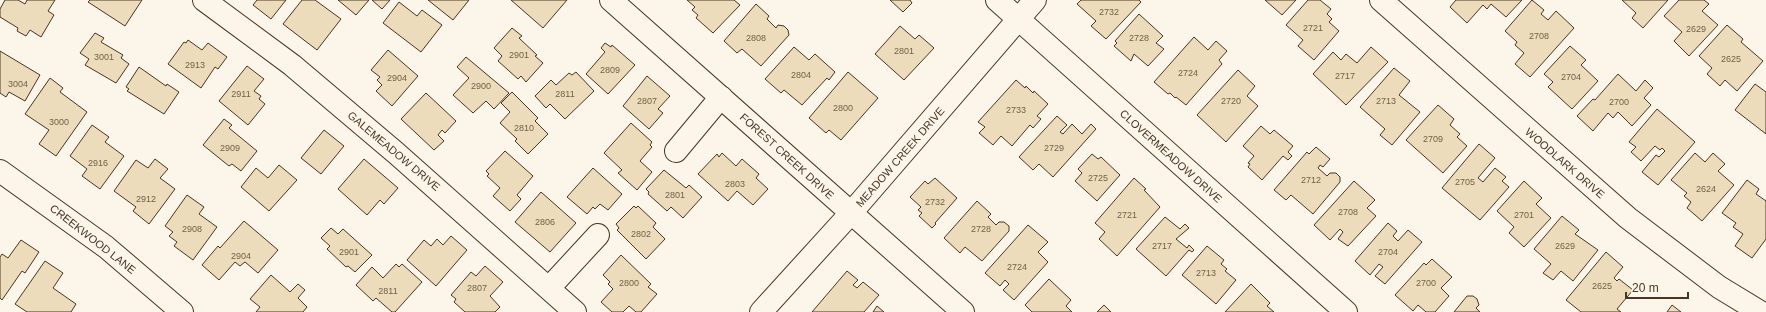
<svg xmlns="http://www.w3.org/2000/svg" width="1766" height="312" viewBox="0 0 1766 312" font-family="Arial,sans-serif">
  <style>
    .building { fill: #ecdcbc; stroke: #4a3520 }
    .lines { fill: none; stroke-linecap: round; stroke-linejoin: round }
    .minor-casing { stroke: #4a3520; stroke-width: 24 }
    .minor { stroke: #fbf6e9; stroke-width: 22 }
    .labels { text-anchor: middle; stroke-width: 3; stroke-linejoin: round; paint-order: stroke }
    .number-label { font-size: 9px; fill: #725f47 }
    .street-label { font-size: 11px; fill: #4a3520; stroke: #fbf6e9 }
  </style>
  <rect width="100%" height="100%" fill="#fbf6e9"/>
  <g class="building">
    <polygon points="5,0 18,0 25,4 27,0 55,0 48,11 54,15 41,37 30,30 26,36 17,31 18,28 0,17 0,9"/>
    <polygon points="90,0 142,0 125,26 88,2"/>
    <polygon points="257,0 286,0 271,19 253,5"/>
    <polygon points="302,0 315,0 341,19 317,50 283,24"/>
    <polygon points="338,0 369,0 356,15"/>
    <polygon points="372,0 390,0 382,9"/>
    <polygon points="428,0 469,0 453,20"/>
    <polygon points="511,0 567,0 543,28"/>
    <polygon points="687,0 734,0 740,5 713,33 696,18 698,15 692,10 695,7"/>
    <polygon points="890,0 910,0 912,3 903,12"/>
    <polygon points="1081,0 1139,0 1141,2 1106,39 1091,26 1096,21 1077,4"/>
    <polygon points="1265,0 1296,0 1282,15"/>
    <polygon points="1308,0 1320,0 1331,9 1327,14 1332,19 1329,22 1339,31 1314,60 1298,46 1303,40 1286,25"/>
    <polygon points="1456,0 1522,0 1506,17 1491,4 1487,9 1483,5 1467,23 1450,7"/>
    <polygon points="1532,0 1544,10 1541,14 1548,20 1556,11 1574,28 1530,77 1515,64 1524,53 1515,45 1517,42 1505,31"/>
    <polygon points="1622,0 1668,0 1643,28 1632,18 1636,13"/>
    <polygon points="1679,0 1704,0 1709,4 1702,11 1718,25 1689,56 1674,41 1682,32 1664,16"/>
    <polygon points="399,2 417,16 422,10 442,25 421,52 383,23"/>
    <polygon points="756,4 769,16 767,19 776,28 778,25 784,26 788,30 789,35 761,66 742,49 737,53 724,41"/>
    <polygon points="1139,14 1163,36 1156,43 1164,49 1148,66 1134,54 1131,61 1114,46 1117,43 1115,41"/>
    <polygon points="1727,25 1743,39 1741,42 1763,61 1737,91 1725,80 1720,86 1707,74 1712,68 1699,56"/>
    <polygon points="900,26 915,39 919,35 934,48 904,80 875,54"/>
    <polygon points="512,28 522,36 519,38 537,55 535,56 543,63 526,82 521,76 518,79 498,61 502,56 494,48"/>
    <polygon points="95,33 104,38 101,42 123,55 121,58 129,64 116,83 85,65 89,59 80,53"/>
    <polygon points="1194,37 1208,50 1216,41 1227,51 1219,60 1222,64 1186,105 1176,97 1175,98 1170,93 1168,94 1154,82"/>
    <polygon points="188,40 202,50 208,43 227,57 218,69 215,67 201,88 168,64 184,42 186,43"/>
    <polygon points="605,43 611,47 612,45 635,65 608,94 586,74 605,52 601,48"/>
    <polygon points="1570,46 1586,60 1581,65 1598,81 1572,109 1548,87 1553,82 1544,74"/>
    <polygon points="794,47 809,60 815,54 835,72 829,80 827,78 802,105 784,90 781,93 765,79"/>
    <polygon points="1371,47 1388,62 1346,105 1313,74 1333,52 1341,60 1346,54 1357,63"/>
    <polygon points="388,50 418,76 392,106 376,91 382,85 377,80 380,77 371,70"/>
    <polygon points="0,51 40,75 25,101 9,92 6,97 0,93"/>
    <polygon points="466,57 509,93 494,109 486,101 473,113 453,95 469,78 457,67"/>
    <polygon points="247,66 264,79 254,91 261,96 259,99 265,104 248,125 219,101"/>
    <polygon points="139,67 166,86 167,84 179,92 164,114 127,91 129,89 126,87"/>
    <polygon points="1394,68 1410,81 1399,95 1420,112 1392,145 1380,135 1385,129 1360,107"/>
    <polygon points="1238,70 1255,86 1247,96 1258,106 1226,142 1197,115"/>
    <polygon points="576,72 594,91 565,119 550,104 546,108 535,96 551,80 556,85 569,73 572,75"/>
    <polygon points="848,72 878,98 841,140 829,130 826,133 809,118"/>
    <polygon points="1618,74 1636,91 1645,80 1653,88 1644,98 1651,105 1632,126 1618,112 1613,118 1608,113 1593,131 1577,116 1593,99 1595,100"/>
    <polygon points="647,76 670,96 658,109 663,113 649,129 623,106"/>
    <polygon points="50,78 63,88 60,92 87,112 56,156 39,144 49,130 25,114"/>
    <polygon points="1016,80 1025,88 1026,86 1033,93 1034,91 1048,104 1037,116 1041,119 1033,128 1030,125 1012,146 1001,136 993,145 979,133 985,127 978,122"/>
    <polygon points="1755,84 1766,92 1766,134 1735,110"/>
    <polygon points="512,92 538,118 535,121 548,134 528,154 515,141 517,139 500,123 510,112 501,103"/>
    <polygon points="426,93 456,121 445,133 442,130 438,135 444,141 434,150 401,119"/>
    <polygon points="1438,105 1454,119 1450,125 1460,134 1457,137 1467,146 1443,173 1406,140"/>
    <polygon points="1657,109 1695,142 1658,185 1642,172 1656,155 1659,157 1665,151 1662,148 1660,150 1655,146 1641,161 1631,152 1636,147 1629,142"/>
    <polygon points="1057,116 1067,125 1060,132 1063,134 1072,124 1082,134 1091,124 1096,129 1053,177 1039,164 1033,170 1019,157"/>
    <polygon points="224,119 232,125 229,128 257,151 241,171 232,164 229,166 203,145"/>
    <polygon points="631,123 652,142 650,145 652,147 640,161 652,172 637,190 618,173 622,170 604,153"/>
    <polygon points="92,125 109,137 105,142 124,156 100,189 82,176 87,169 70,156"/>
    <polygon points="1261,126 1270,134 1274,130 1293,146 1288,152 1292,156 1288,160 1283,156 1262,180 1248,167 1250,164 1248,163 1254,156 1243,146"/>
    <polygon points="324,130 344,146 321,174 301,158"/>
    <polygon points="1479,144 1495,158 1478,178 1483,182 1495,168 1506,177 1502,181 1509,187 1480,220 1442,188"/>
    <polygon points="1316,147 1330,159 1323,167 1320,165 1318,168 1327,176 1330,173 1336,173 1340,177 1340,182 1313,214 1291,195 1286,200 1274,190 1307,152 1309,154"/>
    <polygon points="505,151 533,176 517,195 521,199 510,211 493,196 500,188 487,176 489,174 486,171"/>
    <polygon points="722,153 736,166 742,159 759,174 756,178 768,189 753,205 737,191 728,201 698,174 717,154 719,157"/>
    <polygon points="1695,153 1705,162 1713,153 1725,164 1718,171 1734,185 1702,221 1687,208 1691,202 1684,196 1687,193 1671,180"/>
    <polygon points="1092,154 1098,159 1101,157 1120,175 1097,201 1075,181 1082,173 1078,169"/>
    <polygon points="155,159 168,169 160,178 175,189 149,224 133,211 136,207 114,191 136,160 148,168"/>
    <polygon points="364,159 398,188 384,204 380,200 367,215 338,189"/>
    <polygon points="279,165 297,180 269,211 241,187 256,168 268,178"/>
    <polygon points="593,168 622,194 608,210 600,204 595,209 593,207 587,214 567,197"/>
    <polygon points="664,170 686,188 689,185 702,197 683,218 671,207 667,211 648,194 649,192 646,189"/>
    <polygon points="935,178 957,198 935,223 936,224 932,228 919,216 922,213 918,210 921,207 910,197 925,181 928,184"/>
    <polygon points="1134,178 1146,189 1144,190 1160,207 1117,256 1099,239 1105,232 1095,223"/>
    <polygon points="1747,180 1759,189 1756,194 1766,201 1766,239 1752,258 1735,246 1743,234 1733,227 1736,223 1722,213"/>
    <polygon points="1354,181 1375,200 1367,208 1376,216 1348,246 1338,239 1343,232 1340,229 1330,240 1314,225"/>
    <polygon points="1524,181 1542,198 1536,204 1551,218 1524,247 1509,233 1514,227 1497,211"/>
    <polygon points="541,192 576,223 550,252 515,222"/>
    <polygon points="187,195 204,207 199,214 217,227 193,260 174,246 177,242 169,236 173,232 165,226"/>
    <polygon points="977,201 991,214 988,217 996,225 999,222 1004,222 1009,226 1009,231 982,261 965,247 960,253 944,238"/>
    <polygon points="634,206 636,208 638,206 656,223 653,227 665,239 646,259 617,230 619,228 616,224"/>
    <polygon points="1562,216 1579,230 1575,234 1598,250 1573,281 1561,271 1553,280 1543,273 1551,264 1534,249"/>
    <polygon points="1165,217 1180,229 1185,224 1189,228 1176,239 1187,248 1189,245 1194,250 1192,252 1189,250 1166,276 1136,249"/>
    <polygon points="244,221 278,250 258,273 245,262 240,266 235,262 219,280 202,265 218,246 220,248"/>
    <polygon points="1388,223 1397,231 1393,236 1398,241 1408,230 1422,242 1385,284 1375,276 1383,267 1379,264 1370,275 1355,261"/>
    <polygon points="1028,225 1048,242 1038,252 1048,262 1014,300 1003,290 1009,284 1005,280 1000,286 985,273"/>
    <polygon points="331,228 338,234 343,229 372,255 355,272 348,266 346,267 327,249 330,246 321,238"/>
    <polygon points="451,236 467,250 436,286 407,260 424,240 431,246 437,239 443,245"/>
    <polygon points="21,240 39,252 25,273 22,271 2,300 0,298 0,257 2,254 8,258"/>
    <polygon points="1207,246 1224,260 1221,264 1227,269 1225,271 1236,280 1216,304 1182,275"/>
    <polygon points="1606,252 1623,267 1614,278 1617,281 1619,279 1633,290 1617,309 1621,312 1581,312 1566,300"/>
    <polygon points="621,255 651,284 648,287 657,294 641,312 636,312 629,306 623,312 612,312 601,302 613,289 608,284 610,282 603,275"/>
    <polygon points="1432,259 1452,277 1441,288 1449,296 1435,312 1426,312 1418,305 1413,311 1395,295 1424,263 1426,265"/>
    <polygon points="45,261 63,273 53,288 76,304 71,312 27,312 15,304"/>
    <polygon points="396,264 399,267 402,264 422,282 395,312 392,312 376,298 373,301 356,285 372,267 383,278"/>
    <polygon points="485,266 503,282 490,296 500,307 495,312 465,312 454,302 456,299 451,295 471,272 476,276"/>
    <polygon points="847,271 858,280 853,285 857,288 863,282 879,295 864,312 812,312"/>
    <polygon points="271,275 290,292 298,284 305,290 298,298 307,307 303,312 256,312 260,307 250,299"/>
    <polygon points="1049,279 1071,300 1066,306 1072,312 1032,312 1025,305"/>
    <polygon points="1251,284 1270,303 1267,306 1274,312 1225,312"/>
    <polygon points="1467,296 1473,296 1477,299 1479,305 1476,308 1480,312 1454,312"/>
    <polygon points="1104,305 1111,312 1097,312"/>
    <polygon points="1672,305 1681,312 1667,312"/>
    <polygon points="877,306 884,312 873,312"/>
  </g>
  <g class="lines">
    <g class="minor-casing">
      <g id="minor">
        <polyline points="204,0 292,65 396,153 575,312"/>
        <polyline points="611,0 963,312"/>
        <polyline points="997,0 1346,312"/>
        <polyline points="1381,0 1628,218 1719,287 1760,312"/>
        <polyline points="676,151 721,97"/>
        <polyline points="0,171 106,247 182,312"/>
        <polyline points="549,288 598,235"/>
        <polyline points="761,312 851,213 1035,0"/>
      </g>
    </g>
    <use href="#minor" class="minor"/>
  </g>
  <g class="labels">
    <g class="number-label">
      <text x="1109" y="15">2732</text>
      <text x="1313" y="31">2721</text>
      <text x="1696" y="32">2629</text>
      <text x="1539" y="39">2708</text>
      <text x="756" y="41">2808</text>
      <text x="1139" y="41">2728</text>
      <text x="904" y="54">2801</text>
      <text x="519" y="58">2901</text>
      <text x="104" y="60">3001</text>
      <text x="1731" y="62">2625</text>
      <text x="195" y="68">2913</text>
      <text x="610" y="73">2809</text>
      <text x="1188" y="76">2724</text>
      <text x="801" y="78">2804</text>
      <text x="1345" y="79">2717</text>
      <text x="1571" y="80">2704</text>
      <text x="397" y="81">2904</text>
      <text x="18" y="87">3004</text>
      <text x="481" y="89">2900</text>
      <text x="241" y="97">2911</text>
      <text x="565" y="97">2811</text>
      <text x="647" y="104">2807</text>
      <text x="1231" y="104">2720</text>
      <text x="1386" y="104">2713</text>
      <text x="1619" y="105">2700</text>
      <text x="843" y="111">2800</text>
      <text x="1016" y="113">2733</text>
      <text x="59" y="125">3000</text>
      <text x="524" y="131">2810</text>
      <text x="1433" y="142">2709</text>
      <text x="230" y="151">2909</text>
      <text x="1054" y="151">2729</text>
      <text x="98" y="166">2916</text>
      <text x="1098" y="181">2725</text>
      <text x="1311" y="183">2712</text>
      <text x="1465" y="185">2705</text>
      <text x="735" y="187">2803</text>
      <text x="1706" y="192">2624</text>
      <text x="675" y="198">2801</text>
      <text x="146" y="202">2912</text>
      <text x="935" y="205">2732</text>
      <text x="1348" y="215">2708</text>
      <text x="1127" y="218">2721</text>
      <text x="1524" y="218">2701</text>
      <text x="545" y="225">2806</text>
      <text x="192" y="232">2908</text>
      <text x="981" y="232">2728</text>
      <text x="641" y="237">2802</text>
      <text x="1162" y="249">2717</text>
      <text x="1565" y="249">2629</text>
      <text x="349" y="255">2901</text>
      <text x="1388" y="255">2704</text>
      <text x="241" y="259">2904</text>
      <text x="1017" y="270">2724</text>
      <text x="1206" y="276">2713</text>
      <text x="629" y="286">2800</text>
      <text x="1426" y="286">2700</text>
      <text x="1602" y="289">2625</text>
      <text x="477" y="291">2807</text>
      <text x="388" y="294">2811</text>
    </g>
    <g class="street-label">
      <text transform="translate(394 151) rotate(40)" y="4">GALEMEADOW DRIVE</text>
      <text transform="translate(787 156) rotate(42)" y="4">FOREST CREEK DRIVE</text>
      <text transform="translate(1171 156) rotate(42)" y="4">CLOVERMEADOW DRIVE</text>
      <text transform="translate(900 157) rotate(-49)" y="4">MEADOW CREEK DRIVE</text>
      <text transform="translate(1565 163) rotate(41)" y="4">WOODLARK DRIVE</text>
      <text transform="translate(93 239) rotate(38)" y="4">CREEKWOOD LANE</text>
    </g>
  </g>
  <path d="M1626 292v6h62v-6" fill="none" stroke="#4a3520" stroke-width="2"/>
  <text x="1632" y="292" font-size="12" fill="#4a3520" stroke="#fbf6e9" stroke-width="3" paint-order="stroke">20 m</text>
</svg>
